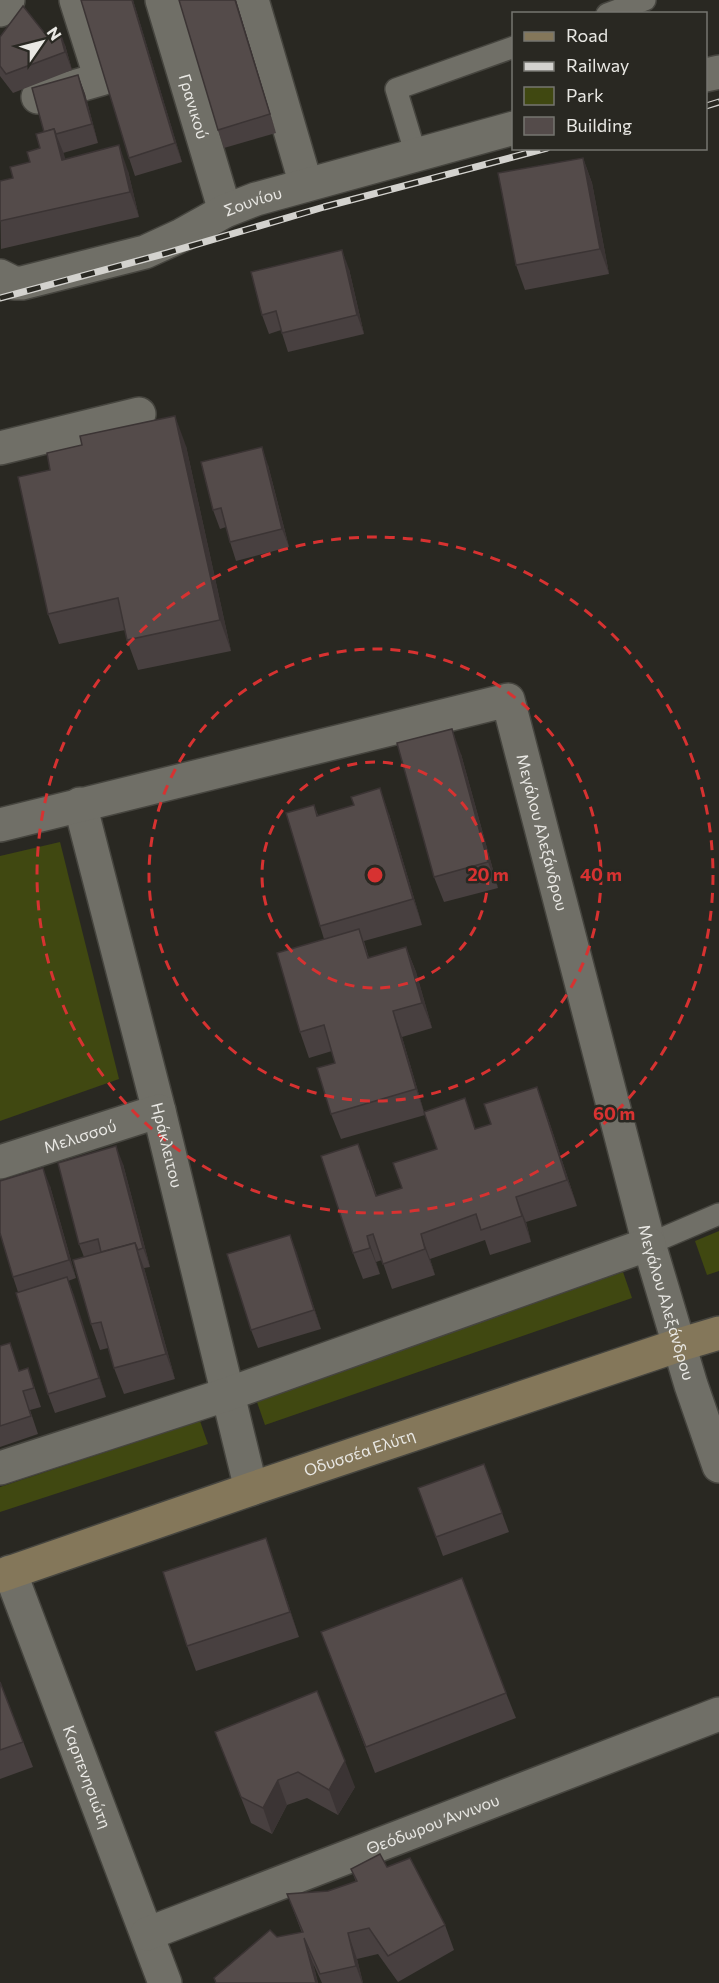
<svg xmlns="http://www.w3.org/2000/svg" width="719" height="1983" viewBox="0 0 719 1983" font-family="Commissioner,sans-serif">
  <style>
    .green { fill: #404811 }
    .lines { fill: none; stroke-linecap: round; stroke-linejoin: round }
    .lane-casing { stroke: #46453f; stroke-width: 24 }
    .street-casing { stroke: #46453f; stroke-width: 36 }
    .secondary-casing { stroke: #46453f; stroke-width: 36 }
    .lane { stroke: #706f67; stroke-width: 21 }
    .street { stroke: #706f67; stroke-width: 33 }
    .secondary { stroke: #84775a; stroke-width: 33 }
    .rail-casing { stroke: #d3d2ce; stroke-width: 7 }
    .rail { stroke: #292822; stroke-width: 4.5; stroke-dasharray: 14; stroke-linecap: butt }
    .wall { fill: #484040 }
    .shaded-wall { fill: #3b3434 }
    .building { fill: #544b4a; stroke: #3b3434; stroke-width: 1.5 }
    .ring { fill: none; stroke: #d73231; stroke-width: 3; stroke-dasharray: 10 8 }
    .labels { text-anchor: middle; stroke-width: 5; stroke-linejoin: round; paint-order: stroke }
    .street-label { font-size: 16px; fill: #e9e8e4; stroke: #292822 }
    .centre { fill: #d73231; stroke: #292822; stroke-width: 3 }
    .ring-label { font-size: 18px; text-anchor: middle; font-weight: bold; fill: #d73231; stroke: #292822; stroke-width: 5; stroke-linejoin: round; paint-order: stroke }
  </style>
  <rect width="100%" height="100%" fill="#292822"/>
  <g class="green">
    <polygon points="60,842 119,1079 0,1121 0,856"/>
    <polygon points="719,1231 719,1271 707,1275 695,1241"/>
    <polygon points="623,1272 632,1298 265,1425 257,1402"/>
    <polygon points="200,1421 208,1444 0,1512 0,1487"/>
  </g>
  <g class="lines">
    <g class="lane-casing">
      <g id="lane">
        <polyline points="607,14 645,0"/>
        <polyline points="416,155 396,89 514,47"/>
        <polyline points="649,1244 719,1214"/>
      </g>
    </g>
    <g class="street-casing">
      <g id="street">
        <path id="s1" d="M 162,0 L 225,211"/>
        <polyline points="252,0 306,185"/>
        <polyline points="0,10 8,0"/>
        <polyline points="706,75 719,72"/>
        <polyline points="38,97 101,79 76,0"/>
        <path id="s2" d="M 0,276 L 14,283 L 22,283 L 145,252 L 182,235 L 225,211 L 256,199 L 514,128"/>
        <polyline points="0,448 139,414"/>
        <path id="s3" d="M 80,804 L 159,1111 L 251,1489"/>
        <path id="s4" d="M 0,825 L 508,700 L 649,1244 L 691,1385 L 719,1466"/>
        <path id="s5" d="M 0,1162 L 159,1111"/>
        <polyline points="0,1468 228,1394 649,1244"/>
        <path id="s6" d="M 10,1572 L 165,1983"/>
        <path id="s7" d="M 147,1934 L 719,1714"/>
      </g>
    </g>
    <g class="secondary-casing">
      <g id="secondary">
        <path id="s8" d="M 0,1576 L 251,1489 L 679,1345 L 719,1333"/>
      </g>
    </g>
    <use href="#lane" class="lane"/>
    <use href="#street" class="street"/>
    <use href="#secondary" class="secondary"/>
    <g class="rail-casing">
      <g id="rail">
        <polyline points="706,106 719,102"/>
        <polyline points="0,298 167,253 324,207 547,148"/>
      </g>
    </g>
    <use href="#rail" class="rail"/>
  </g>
  <g class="wall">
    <polygon points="133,0 182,162 135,176 129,158"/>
    <polygon points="236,0 276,133 224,148 218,130"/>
    <polygon points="46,35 65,45 72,70 13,93 0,76 0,37"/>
    <polygon points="78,75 85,94 98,143 63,153 65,159 128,171 139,217 1,249 0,181 13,178 30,162 40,148 44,132"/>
    <polygon points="583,158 592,183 609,274 525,290 516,265"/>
    <polygon points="349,269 364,334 288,352 281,330 269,334 262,315"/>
    <polygon points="186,446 231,651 138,670 127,640 125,630 59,644 48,614"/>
    <polygon points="268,465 289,547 236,561 230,542 226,527 220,529 213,510"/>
    <polygon points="461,754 498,888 444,902 434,877"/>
    <polygon points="314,805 318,815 389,814 422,925 364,941 369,958 406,947 416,972 432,1028 402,1037 424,1112 476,1129 546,1112 577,1206 526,1222 531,1242 490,1255 485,1240 430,1259 435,1275 392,1289 382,1260 376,1262 380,1274 363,1279 353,1253 368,1169 377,1196 402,1188 437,1149 425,1115 341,1139 331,1114 335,1063 332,1051 309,1058 300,1032 324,939 320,926"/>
    <polygon points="123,1164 150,1267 144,1268 175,1379 124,1394 114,1368 108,1348 100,1350 91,1324 84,1257 79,1244"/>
    <polygon points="50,1186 76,1278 68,1281 106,1397 55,1413 48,1394 18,1292 13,1277"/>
    <polygon points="290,1235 321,1329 258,1348 251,1330"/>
    <polygon points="0,1346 20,1371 28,1368 41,1407 30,1410 38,1434 0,1447"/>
    <polygon points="484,1464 509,1532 443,1556 418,1488"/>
    <polygon points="266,1538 299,1637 196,1671 187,1646"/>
    <polygon points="321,1632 506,1693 516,1718 375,1773"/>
    <polygon points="0,1682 33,1767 0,1779"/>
    <polygon points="215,1732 355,1787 338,1815 307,1798 287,1805 272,1834 251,1823"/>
    <polygon points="387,1867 445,1925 454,1950 398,1982 378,1954 357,1959 363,1983 322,1983 313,1963 318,1983 215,1983 277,1937 302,1933 287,1894 328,1891 356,1882 351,1869"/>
  </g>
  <g class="shaded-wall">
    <polygon points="132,0 133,0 182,162 175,143"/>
    <polygon points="235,0 236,0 276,133 270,114"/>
    <polygon points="58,26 65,45 72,70 65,52"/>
    <polygon points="78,75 85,94 98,143 92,124"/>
    <polygon points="54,129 64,154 72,185 62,160"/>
    <polygon points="119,145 128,171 139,217 130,192"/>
    <polygon points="583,158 592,183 609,274 600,249"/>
    <polygon points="342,250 349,269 364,334 357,315"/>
    <polygon points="175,416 186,446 231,651 220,620"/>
    <polygon points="262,447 268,465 289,547 282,529"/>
    <polygon points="452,729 461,754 498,888 488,862"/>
    <polygon points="380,788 389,814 422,925 413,899"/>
    <polygon points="406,947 416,972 432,1028 422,1003"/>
    <polygon points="393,1011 402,1037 425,1115 416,1089"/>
    <polygon points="537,1087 546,1112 577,1206 567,1180"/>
    <polygon points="116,1146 123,1164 150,1267 143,1248"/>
    <polygon points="43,1168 50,1186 76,1278 69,1260"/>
    <polygon points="516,1197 526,1222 531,1242 522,1216"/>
    <polygon points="421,1234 430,1259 435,1275 425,1249"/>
    <polygon points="290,1235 297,1253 321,1329 314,1310"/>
    <polygon points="367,1236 376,1262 380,1274 370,1248"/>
    <polygon points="135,1243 144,1268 175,1379 166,1354"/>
    <polygon points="67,1277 74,1295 106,1397 99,1378"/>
    <polygon points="266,1538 275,1564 299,1637 290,1612"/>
    <polygon points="345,1761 355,1787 338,1815 329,1790"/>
    <polygon points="278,1780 287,1805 272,1834 263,1808"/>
    <polygon points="348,1933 357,1959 363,1983 362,1983 356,1966"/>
    <polygon points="304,1938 313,1963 318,1983 316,1983"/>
  </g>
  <g class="building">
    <polygon points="81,0 132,0 175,143 129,158"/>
    <polygon points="179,0 235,0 270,114 218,130"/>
    <polygon points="23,6 46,35 58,26 65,52 6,74 0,66 0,37"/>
    <polygon points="78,75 92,124 56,134 54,129 44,132 32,88"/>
    <polygon points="54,129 62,160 119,145 130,192 0,221 0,181 13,178 10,167 30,162 27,152 40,148 36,134"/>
    <polygon points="583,158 600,249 516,265 498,173"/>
    <polygon points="342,250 357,315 282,333 276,311 262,315 251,272"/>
    <polygon points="175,416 220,620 127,640 118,598 48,614 18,477 50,470 47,453 82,445 80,436"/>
    <polygon points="262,447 282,529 230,542 221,508 213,510 201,462"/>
    <polygon points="452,729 488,862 434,877 397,743"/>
    <polygon points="380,788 413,899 320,926 286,813 314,805 317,816 354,805 351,797"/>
    <polygon points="359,929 368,958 406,947 422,1003 393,1011 416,1089 331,1114 317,1068 335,1063 324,1025 300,1032 277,953"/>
    <polygon points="537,1087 567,1180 516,1197 522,1216 481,1230 476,1214 421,1234 425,1249 383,1264 373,1234 367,1236 370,1248 353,1253 321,1156 358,1144 376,1196 402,1188 393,1163 437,1149 424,1112 465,1098 475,1129 491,1124 484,1104"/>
    <polygon points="116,1146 143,1248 138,1250 135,1243 101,1252 98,1239 79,1244 58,1163"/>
    <polygon points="43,1168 69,1260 13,1277 0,1233 0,1181"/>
    <polygon points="290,1235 314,1310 251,1330 227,1254"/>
    <polygon points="135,1243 166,1354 114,1368 101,1322 91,1324 73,1260"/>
    <polygon points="67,1277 99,1378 48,1394 16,1293"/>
    <polygon points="10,1343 19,1371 28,1368 34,1388 23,1391 31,1416 0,1426 0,1346"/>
    <polygon points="484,1464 502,1513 436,1537 418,1488"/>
    <polygon points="266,1538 290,1612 187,1646 163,1572"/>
    <polygon points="462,1578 506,1693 366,1747 321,1632"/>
    <polygon points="0,1682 23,1742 0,1750"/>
    <polygon points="317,1691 345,1761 329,1790 298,1772 278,1780 263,1808 241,1797 215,1732"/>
    <polygon points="380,1854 387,1867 410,1858 445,1925 388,1956 369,1928 348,1933 356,1966 320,1974 304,1938 316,1983 216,1983 214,1978 270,1930 277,1937 303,1932 287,1894 328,1891 357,1881 351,1869"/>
  </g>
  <g class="ring">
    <circle cx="375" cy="875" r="113"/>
    <circle cx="375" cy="875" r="226"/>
    <circle cx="375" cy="875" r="338"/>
  </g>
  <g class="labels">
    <g class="street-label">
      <text dy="6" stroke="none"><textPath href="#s1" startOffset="111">Γρανικού</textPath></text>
      <text dy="6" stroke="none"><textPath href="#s2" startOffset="270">Σουνίου</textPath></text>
      <text dy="6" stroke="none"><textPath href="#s4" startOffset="660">Μεγάλου Αλεξάνδρου</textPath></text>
      <text dy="6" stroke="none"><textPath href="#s5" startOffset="84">Μελισσού</textPath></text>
      <text dy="6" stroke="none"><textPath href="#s3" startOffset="352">Ηράκλειτου</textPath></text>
      <text dy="6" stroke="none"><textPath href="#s4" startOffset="1146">Μεγάλου Αλεξάνδρου</textPath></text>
      <text dy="6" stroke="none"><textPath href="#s8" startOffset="380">Οδυσσέα Ελύτη</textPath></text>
      <text dy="6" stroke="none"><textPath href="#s6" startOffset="219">Καρπενησιώτη</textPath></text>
      <text dy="6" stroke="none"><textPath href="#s7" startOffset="306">Θεόδωρου Άννινου</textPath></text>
    </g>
  </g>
  <circle cx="375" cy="875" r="9" class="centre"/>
  <g class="ring-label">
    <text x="488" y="881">20 m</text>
    <text x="601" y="881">40 m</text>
    <text x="614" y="1120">60 m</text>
  </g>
  <rect x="512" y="12" width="195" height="138" fill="#292822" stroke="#767570" stroke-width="1.5"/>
  <rect x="524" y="32" width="30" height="9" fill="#84775a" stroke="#767570" stroke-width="1.5"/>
  <text x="566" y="42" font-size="18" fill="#e9e8e4">Road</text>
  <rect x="524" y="62" width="30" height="9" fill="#d3d2ce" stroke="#767570" stroke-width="1.5"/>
  <text x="566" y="72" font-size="18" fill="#e9e8e4">Railway</text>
  <rect x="524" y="87" width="30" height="18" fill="#404811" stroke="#767570" stroke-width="1.5"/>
  <text x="566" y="102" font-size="18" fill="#e9e8e4">Park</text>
  <rect x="524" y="117" width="30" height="18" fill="#544b4a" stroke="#767570" stroke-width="1.5"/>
  <text x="566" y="132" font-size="18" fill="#e9e8e4">Building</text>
  <g transform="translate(42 42) rotate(55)" stroke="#292822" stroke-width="4.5" paint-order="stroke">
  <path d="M0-4.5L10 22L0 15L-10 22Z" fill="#e9e8e4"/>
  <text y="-9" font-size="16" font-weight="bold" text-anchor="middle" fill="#e9e8e4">N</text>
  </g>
</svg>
